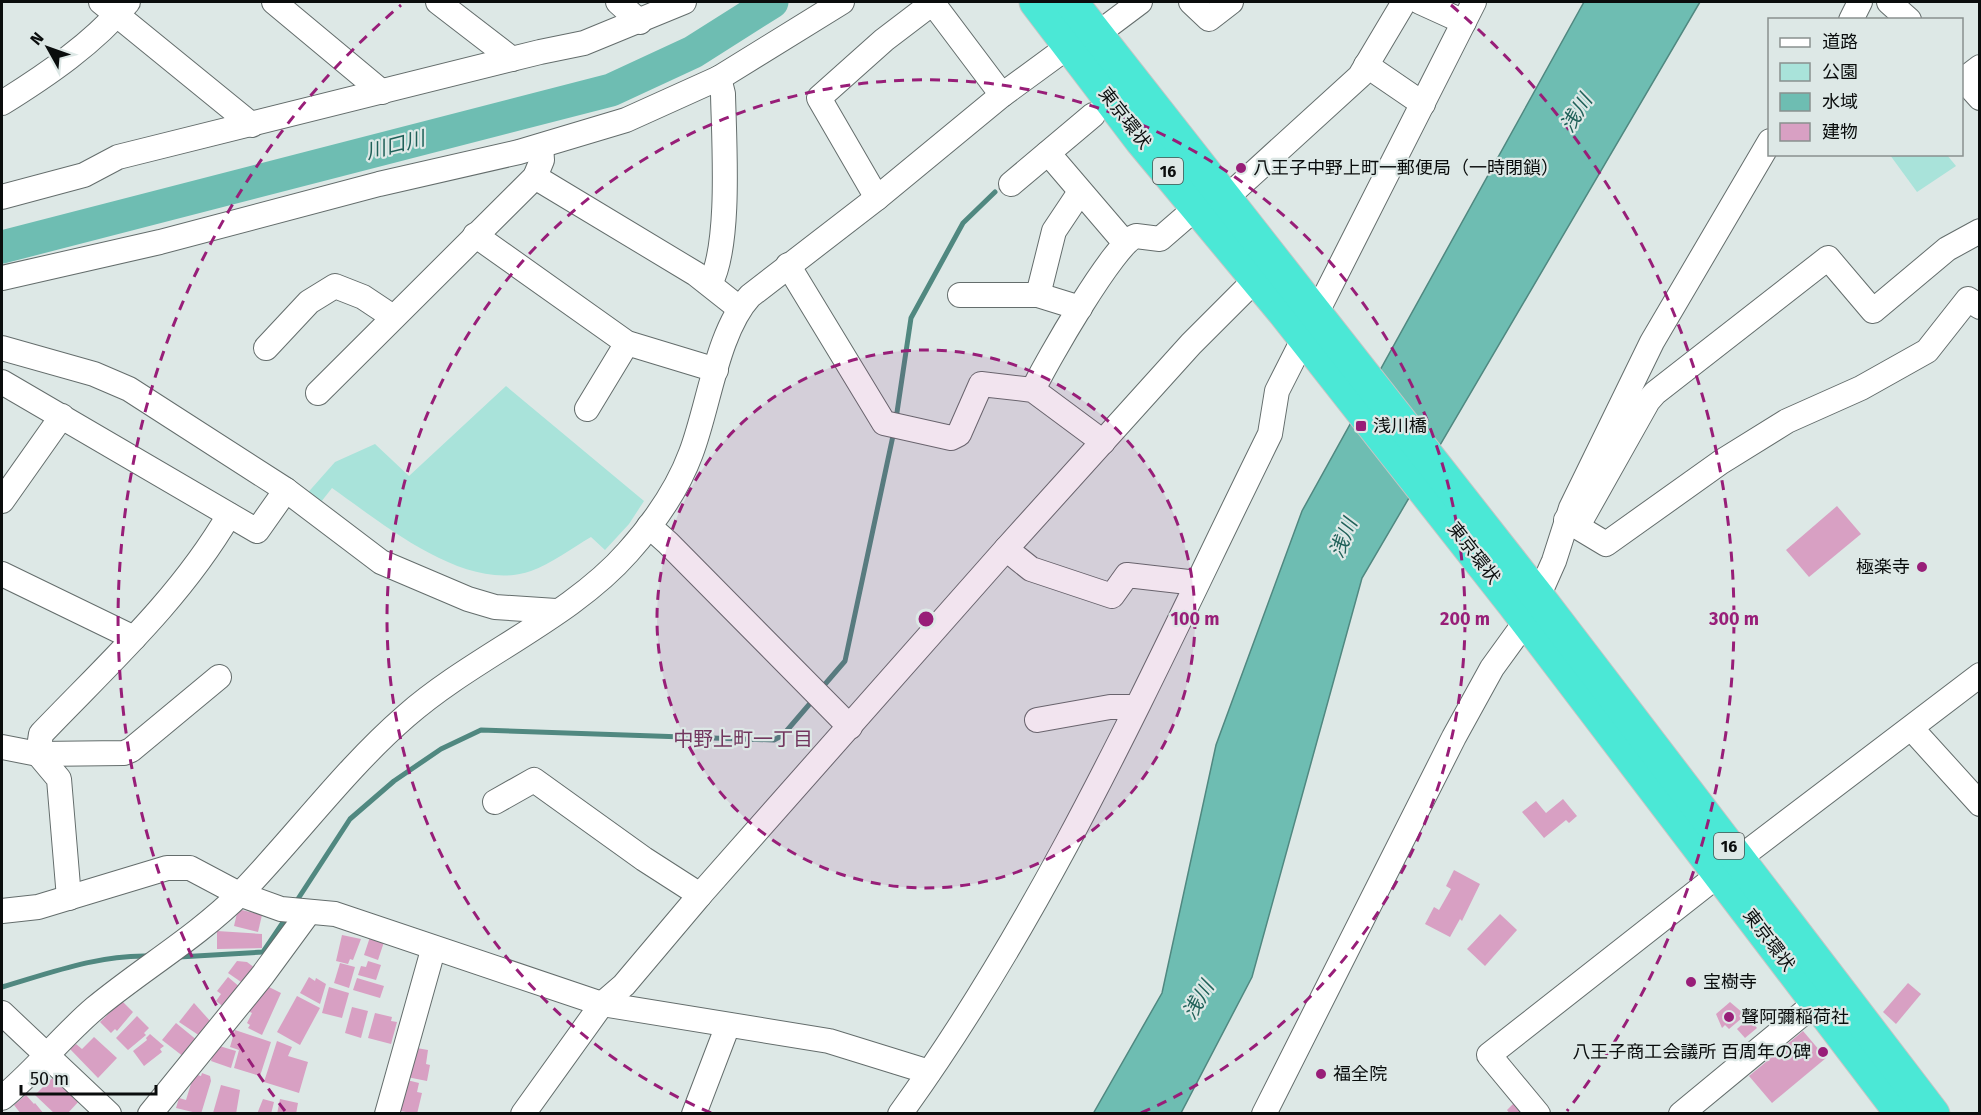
<svg xmlns="http://www.w3.org/2000/svg" width="1981" height="1115" viewBox="0 0 1981 1115" font-family="'Fira Sans','Noto Sans JP',sans-serif">
  <style>
    .green { fill: #a9e3da }
    .water { fill: #6ebdb2; stroke: #508880; stroke-width: 1.5 }
    .lines { fill: none; stroke-linecap: round; stroke-linejoin: round }
    .stream { stroke: #508880; stroke-width: 5 }
    .river { stroke: #6ebdb2; stroke-width: 33 }
    .building { fill: #d8a0c3 }
    .minor-casing { stroke: #646d6c; stroke-width: 26 }
    .highway-casing { stroke: #c4c5c5; stroke-width: 35 }
    .minor { stroke: #fff; stroke-width: 24 }
    .highway { stroke: #4be8d6; stroke-width: 33 }
    .ring { fill: none; stroke: #981e78; stroke-width: 3; stroke-dasharray: 10 8 }
    .poi-dot { fill: #981e78; stroke: #dde8e6; stroke-width: 2 }
    .labels { text-anchor: middle; stroke-width: 4.5; stroke-linejoin: round; paint-order: stroke }
    .shield { fill: #dde8e6; stroke: #494f4e; stroke-width: 1.5 }
    .shield-label { font-size: 16px; font-weight: bold; fill: #0a0d0d }
    .street-label { font-size: 18px; fill: #0a0d0d; stroke: #dde8e6 }
    .poi-label { font-size: 18px; fill: #0a0d0d; stroke: #dde8e6; text-anchor: start }
    .water-label { font-size: 20px; font-style: italic; fill: #206159; stroke: #dde8e6 }
    .neighbourhood-label { font-size: 20px; fill: #73375f; stroke: #dde8e6 }
    .centre { fill: #981e78; stroke: #dde8e6; stroke-width: 3 }
    .ring-label { font-size: 18px; text-anchor: middle; font-weight: bold; fill: #981e78; stroke: #dde8e6; stroke-width: 4.5; stroke-linejoin: round; paint-order: stroke }
  </style>
  <rect width="100%" height="100%" fill="#dde8e6"/>
  <g class="green">
    <polygon points="1890,155 1947,155 1956,166 1917,192"/>
    <path d="M 506,386 L 644,501 L 629,524 L 605,550 L 591,537 C 572,548 551,564 531,571 C 466,594 382,523 332,488 L 317,507 L 304,497 L 335,462 L 375,444 L 409,476 Z"/>
  </g>
  <polygon class="water" points="1584,2 1700,2 1362,578 1252,977 1181,1113 1093,1114 1162,993 1216,745 1302,511"/>
  <g class="lines">
    <g class="stream">
      <polyline points="896,419 911,318 963,223 995,192"/>
      <polyline points="820,690 845,661 894,431"/>
      <polyline points="294,905 350,819 394,781 441,749 481,730 774,740 783,735 813,700"/>
      <polyline points="179,957 263,952 288,915"/>
      <path d="M 2,987 C 50,973 97,955 148,956"/>
    </g>
    <polyline class="river" points="2,247 611,90 693,52 772,2"/>
  </g>
  <g class="building">
    <polygon points="1837,506 1861,534 1809,577 1786,550"/>
    <polygon points="1563,799 1577,816 1569,823 1566,820 1544,838 1522,812 1536,801 1546,813"/>
    <polygon points="1454,870 1480,884 1462,921 1460,919 1450,937 1425,924 1434,907 1439,910 1451,889 1446,886"/>
    <polygon points="238,909 262,915 258,932 234,926"/>
    <polygon points="1500,914 1517,930 1485,966 1467,949"/>
    <polygon points="217,931 262,934 262,948 217,949"/>
    <polygon points="342,935 361,939 353,960 350,959 348,964 336,961"/>
    <polygon points="370,937 384,942 378,960 364,955"/>
    <polygon points="237,961 247,962 255,968 244,984 228,973"/>
    <polygon points="368,961 381,965 376,980 358,975 361,966 366,967"/>
    <polygon points="340,963 355,967 349,988 334,983"/>
    <polygon points="228,977 241,988 225,1008 216,1001 221,994 217,991"/>
    <polygon points="309,977 315,981 316,978 326,984 320,1004 300,993"/>
    <polygon points="357,978 384,986 380,998 353,990"/>
    <polygon points="1908,983 1921,994 1896,1024 1883,1012"/>
    <polygon points="271,984 269,987 281,993 262,1035 248,1028 250,1025 247,1023 252,1013 248,1011"/>
    <polygon points="329,987 349,993 342,1018 322,1013"/>
    <polygon points="297,996 320,1008 300,1045 277,1032"/>
    <polygon points="122,1001 133,1012 117,1031 115,1029 111,1033 100,1022"/>
    <polygon points="1730,1002 1743,1013 1739,1016 1742,1018 1729,1029 1725,1025 1722,1028 1716,1014"/>
    <polygon points="194,1003 211,1022 200,1036 179,1022"/>
    <polygon points="352,1007 368,1011 361,1038 345,1033"/>
    <polygon points="375,1013 392,1017 391,1021 397,1022 391,1044 368,1038"/>
    <polygon points="137,1016 149,1028 144,1033 146,1035 128,1050 116,1038"/>
    <polygon points="1749,1018 1757,1028 1745,1038 1737,1029"/>
    <polygon points="176,1023 198,1041 184,1057 162,1040"/>
    <polygon points="235,1030 271,1042 260,1076 234,1068 239,1050 230,1047"/>
    <polygon points="1803,1031 1826,1058 1772,1103 1749,1076"/>
    <polygon points="150,1034 164,1046 160,1049 162,1052 144,1066 133,1051 147,1040 146,1038"/>
    <polygon points="94,1037 117,1058 98,1078 70,1049 76,1044 82,1049"/>
    <polygon points="277,1041 292,1047 288,1056 308,1062 299,1093 264,1082"/>
    <polygon points="216,1045 236,1051 231,1068 211,1061"/>
    <polygon points="411,1047 428,1050 426,1064 430,1065 427,1081 402,1076"/>
    <polygon points="202,1073 210,1076 211,1081 201,1114 176,1108 179,1098 186,1100 194,1074 201,1076"/>
    <polygon points="57,1077 80,1100 67,1114 55,1114 35,1095 51,1079"/>
    <polygon points="403,1079 419,1083 417,1092 422,1093 417,1114 395,1110"/>
    <polygon points="221,1085 240,1090 236,1114 213,1113"/>
    <polygon points="26,1095 34,1104 35,1103 44,1114 21,1114 14,1105"/>
    <polygon points="263,1099 274,1102 271,1114 257,1114"/>
    <polygon points="280,1099 298,1103 296,1114 277,1114"/>
    <polygon points="1514,1103 1529,1114 1510,1114 1507,1110"/>
  </g>
  <g class="lines">
    <g class="minor-casing">
      <g id="minor">
        <polyline points="101,2 252,125"/>
        <polyline points="274,2 382,92"/>
        <polyline points="438,2 512,59"/>
        <polyline points="618,2 640,22"/>
        <polyline points="1191,2 1209,19 1231,2"/>
        <polyline points="1420,2 1464,22"/>
        <polyline points="1889,2 1909,20"/>
        <polyline points="1851,20 1860,2"/>
        <polyline points="1366,65 1423,104"/>
        <polyline points="1962,78 1980,98"/>
        <polyline points="1963,80 1980,67"/>
        <path d="M 2,103 C 47,75 94,43 128,2"/>
        <polyline points="1048,153 1125,243"/>
        <polyline points="535,177 696,274 739,308"/>
        <polyline points="1011,184 1093,115"/>
        <polyline points="2,197 84,175 118,157 540,52 584,43 684,2"/>
        <polyline points="877,198 819,98 884,40 930,5 935,6 1002,95"/>
        <polyline points="1224,212 1225,199 1360,76 1404,2"/>
        <polyline points="475,235 627,343 716,370"/>
        <polyline points="788,265 884,423 951,438 959,434 981,384 1033,390 1103,442"/>
        <polyline points="2,278 160,242 379,184 519,152 626,120 719,78 842,2"/>
        <path d="M 710,284 C 731,245 724,142 723,94 L 719,78"/>
        <polyline points="960,295 1038,295 1080,308"/>
        <polyline points="1038,295 1054,231 1080,192"/>
        <polyline points="2,348 94,374 129,389 286,490 381,562 468,599 495,607 556,611"/>
        <polyline points="266,348 309,302 335,286 363,297 393,317"/>
        <polyline points="2,382 257,531 286,490"/>
        <path d="M 1033,390 C 1044,366 1116,240 1136,236 L 1160,239 L 1197,207"/>
        <polyline points="318,393 535,177 542,160 541,146"/>
        <polyline points="587,409 627,343"/>
        <polyline points="2,501 62,416"/>
        <polyline points="1566,520 1606,544 1721,462 1787,421 1861,388 1927,351 1968,299 1980,307"/>
        <polyline points="1580,522 1648,401 1655,393 1828,258 1873,311 1947,249 1980,231"/>
        <polyline points="649,526 668,543 850,727"/>
        <polyline points="1006,549 1031,569 1112,596 1127,575 1197,583"/>
        <polyline points="2,574 134,638"/>
        <polyline points="1037,720 1110,707 1136,707"/>
        <polyline points="1912,729 1980,804"/>
        <polyline points="2,747 38,754 124,753 131,750 219,677"/>
        <polyline points="495,802 534,780 644,859 700,895"/>
        <path d="M 69,898 L 59,779 L 38,754 L 41,734 C 108,664 180,599 229,515"/>
        <polyline points="2,911 38,907 167,868 190,868 239,894 281,909 335,914 602,1004 829,1041 929,1072"/>
        <polyline points="2,1013 109,1114"/>
        <path d="M 2,1098 C 35,1071 62,1036 95,1008 C 142,969 197,937 241,893 C 297,835 345,769 406,716 C 473,657 570,618 628,552 C 653,524 678,488 691,453 C 709,406 717,332 750,296 L 877,198 L 1002,95 L 1069,46 L 1096,35 L 1140,2"/>
        <polyline points="150,1114 262,976 309,912"/>
        <polyline points="387,1114 433,950"/>
        <polyline points="523,1114 602,1004 624,985 700,895 1006,549 1191,344 1256,279 1260,265"/>
        <polyline points="694,1114 728,1025"/>
        <path d="M 900,1114 C 1052,904 1156,665 1270,434 L 1277,391 L 1474,2"/>
        <polyline points="1264,1114 1454,737 1492,668 1526,621 1538,597 1554,561 1571,508 1652,342 1770,141"/>
        <polyline points="1538,1114 1489,1055 1750,850 1980,675"/>
        <polyline points="1681,1114 1830,991"/>
      </g>
    </g>
    <g class="highway-casing">
      <g id="highway">
        <polyline points="1036,2 1141,140 1284,312 1513,603 1902,1114"/>
        <polyline points="1071,2 1538,597 1933,1114"/>
      </g>
    </g>
    <use href="#minor" class="minor"/>
    <use href="#highway" class="highway"/>
  </g>
  <circle cx="926" cy="619" r="269" fill="#981e78" fill-opacity=".12"/>
  <g class="ring">
    <circle cx="926" cy="619" r="269"/>
    <path d="M711 1113A539 539 0 1 1 1141 1113"/>
    <path d="M285 1111A808 808 0 0 1 401 5M1451 5A808 808 0 0 1 1567 1111"/>
  </g>
  <g class="poi-dot">
    <circle cx="1241" cy="168" r="6"/>
    <rect x="1355" y="420" width="12" height="12" rx="3"/>
    <circle cx="1922" cy="567" r="6"/>
    <circle cx="1691" cy="982" r="6"/>
    <circle cx="1729" cy="1017" r="6"/>
    <circle cx="1823" cy="1052" r="6"/>
    <circle cx="1321" cy="1074" r="6"/>
  </g>
  <g class="labels">
    <g class="shield">
      <rect x="1153" y="158" width="30" height="26" rx="4.5"/>
      <rect x="1714" y="833" width="30" height="26" rx="4.5"/>
    </g>
    <g class="shield-label">
      <text x="1168" y="177">16</text>
      <text x="1729" y="852">16</text>
    </g>
    <g class="street-label">
      <text transform="translate(1125 118) rotate(52)" y="6">東京環状</text>
      <text transform="translate(1474 553) rotate(52)" y="6">東京環状</text>
      <text transform="translate(1769 940) rotate(53)" y="6">東京環状</text>
    </g>
    <g class="poi-label">
      <text x="1253" y="174">八王子中野上町一郵便局（一時閉鎖）</text>
      <text x="1373" y="432">浅川橋</text>
      <text x="1910" y="573" text-anchor="end">極楽寺</text>
      <text x="1703" y="988">宝樹寺</text>
      <text x="1741" y="1023">聲阿彌稲荷社</text>
      <text x="1811" y="1058" text-anchor="end">八王子商工会議所 百周年の碑</text>
      <text x="1333" y="1080">福全院</text>
    </g>
    <g class="water-label">
      <text transform="translate(1576 113) rotate(-58)" y="7">浅川</text>
      <text transform="translate(395 145) rotate(-14)" y="7">川口川</text>
      <text transform="translate(1343 538) rotate(-67)" y="7">浅川</text>
      <text transform="translate(1198 1000) rotate(-59)" y="7">浅川</text>
    </g>
    <g class="neighbourhood-label">
      <text x="743" y="746">中野上町一丁目</text>
    </g>
  </g>
  <circle cx="926" cy="619" r="9" class="centre"/>
  <g class="ring-label">
    <text x="1195" y="625">100 m</text>
    <text x="1465" y="625">200 m</text>
    <text x="1734" y="625">300 m</text>
  </g>
  <rect width="1981" height="1115" fill="none" stroke="#0a0d0d" stroke-width="6"/>
  <rect x="1768" y="18" width="195" height="138" fill="#dde8e6" stroke="#89908f" stroke-width="1.5"/>
  <rect x="1780" y="38" width="30" height="9" fill="#ffffff" stroke="#89908f" stroke-width="1.5"/>
  <text x="1822" y="48" font-size="18" fill="#0a0d0d">道路</text>
  <rect x="1780" y="63" width="30" height="18" fill="#a9e3da" stroke="#89908f" stroke-width="1.5"/>
  <text x="1822" y="78" font-size="18" fill="#0a0d0d">公園</text>
  <rect x="1780" y="93" width="30" height="18" fill="#6ebdb2" stroke="#89908f" stroke-width="1.5"/>
  <text x="1822" y="108" font-size="18" fill="#0a0d0d">水域</text>
  <rect x="1780" y="123" width="30" height="18" fill="#d8a0c3" stroke="#89908f" stroke-width="1.5"/>
  <text x="1822" y="138" font-size="18" fill="#0a0d0d">建物</text>
  <g transform="translate(48 48) rotate(310)" stroke="#dde8e6" stroke-width="4.5" paint-order="stroke">
  <path d="M0-4.5L10 22L0 15L-10 22Z" fill="#0a0d0d"/>
  <text y="-9" font-size="16" font-weight="bold" text-anchor="middle" fill="#0a0d0d">N</text>
  </g>
  <path d="M21 1085v9h135v-9" fill="none" stroke="#0a0d0d" stroke-width="3"/>
  <text x="30" y="1085" font-size="18" fill="#0a0d0d" stroke="#dde8e6" stroke-width="4.5" paint-order="stroke">50 m</text>
</svg>
